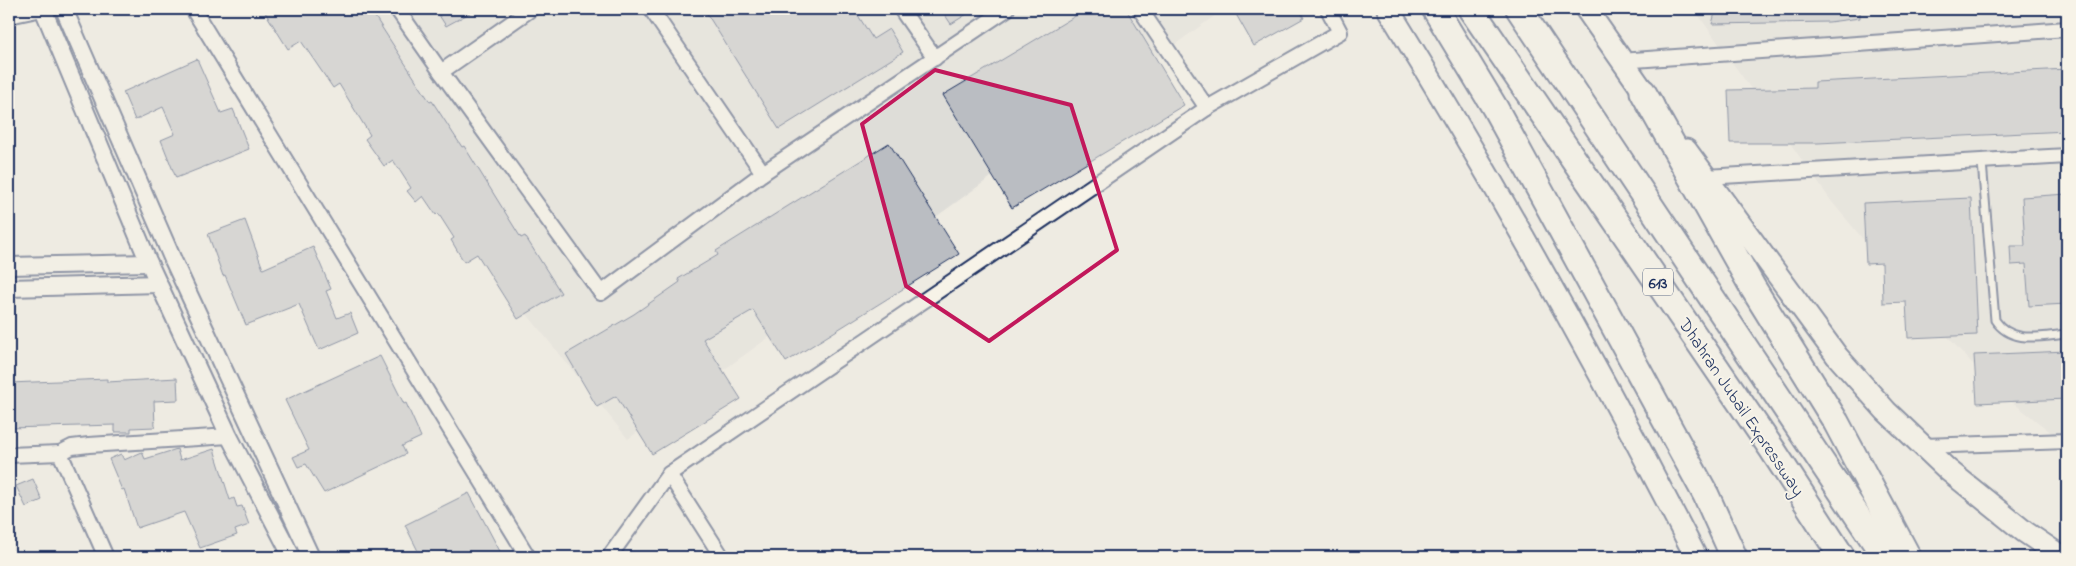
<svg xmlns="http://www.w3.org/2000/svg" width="2076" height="566" viewBox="0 0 2076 566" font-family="'Indie Flower',sans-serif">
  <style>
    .built { fill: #deddd8 }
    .building { fill: #babdc2; stroke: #1b2f5e }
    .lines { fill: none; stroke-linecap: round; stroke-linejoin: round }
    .service-casing { stroke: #1b2f5e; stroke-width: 11 }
    .minor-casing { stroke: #1b2f5e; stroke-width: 18 }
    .tertiary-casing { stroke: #1b2f5e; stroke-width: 20 }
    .primary-casing { stroke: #1b2f5e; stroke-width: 25 }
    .motorway-casing { stroke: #1b2f5e; stroke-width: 29 }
    .service { stroke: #f7f3e8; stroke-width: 7 }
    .minor { stroke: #f7f3e8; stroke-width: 14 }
    .tertiary { stroke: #f7f3e8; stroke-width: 16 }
    .primary { stroke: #f7f3e8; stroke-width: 21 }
    .motorway { stroke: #f7f3e8; stroke-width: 25 }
    .marked { fill: none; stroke: #c2185b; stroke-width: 4; stroke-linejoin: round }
    .labels { text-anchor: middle; stroke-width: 4; stroke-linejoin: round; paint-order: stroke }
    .shield { fill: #f7f3e8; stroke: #5d6a87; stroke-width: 1 }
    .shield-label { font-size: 16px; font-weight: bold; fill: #1b2f5e }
    .street-label { font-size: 18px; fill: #1b2f5e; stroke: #f7f3e8 }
  </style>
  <rect width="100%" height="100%" fill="#eeebe2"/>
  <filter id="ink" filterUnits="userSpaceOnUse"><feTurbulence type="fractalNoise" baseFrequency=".02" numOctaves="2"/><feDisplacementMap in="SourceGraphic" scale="10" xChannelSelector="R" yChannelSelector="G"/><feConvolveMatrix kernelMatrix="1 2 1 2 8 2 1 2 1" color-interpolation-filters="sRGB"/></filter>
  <g filter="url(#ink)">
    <g class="built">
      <polygon points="280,9 1224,9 628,439"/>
      <polygon points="1694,9 2067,9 2067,445 1997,390 1919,306 1832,202"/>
    </g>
    <g class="building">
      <polygon points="263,9 370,9 430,102 432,101 462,147 464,146 521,238 525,236 561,293 518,319 477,254 464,262 451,240 454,238 438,213 436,215 423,196 416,202 407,191 411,188 393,160 384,166 365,139 370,135 339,84 333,88 301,41 288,49"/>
      <polygon points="435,9 477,9 446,26"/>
      <polygon points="704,9 854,9 873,39 889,29 903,52 779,129"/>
      <polygon points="941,9 975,9 951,24"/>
      <polygon points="1087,9 1126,9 1184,105 1012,208 943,95"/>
      <polygon points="1233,9 1299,9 1304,18 1254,46"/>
      <polygon points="1716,9 1860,9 1860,18 1829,22 1712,24"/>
      <polygon points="197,59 221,113 233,109 249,149 176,178 161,140 175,134 163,107 135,120 123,92"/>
      <polygon points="2067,69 2067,131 1818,143 1730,143 1728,90 1815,88 1815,82"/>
      <polygon points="889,143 959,254 786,362 753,310 703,339 741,399 652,454 616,396 597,407 566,354 634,314 680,282 678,279 718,255 716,251"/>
      <polygon points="2067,194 2067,304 2029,306 2026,264 2011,265 2010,246 2025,246 2022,197"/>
      <polygon points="1971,198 1977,335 1908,338 1906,302 1883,303 1882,263 1866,264 1863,203"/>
      <polygon points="245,220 263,269 313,247 331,289 326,291 337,318 350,313 358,333 319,350 299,304 246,325 225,275 223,276 208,234"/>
      <polygon points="2067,351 2067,399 1977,403 1974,355"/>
      <polygon points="380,356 404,404 406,403 421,437 402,446 406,454 324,493 306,464 298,467 293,457 309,450 285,400"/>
      <polygon points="177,378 178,400 154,401 155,427 131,428 131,432 115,432 115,425 9,428 9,383 107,379 107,382"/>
      <polygon points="177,449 180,460 214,449 230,500 234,498 237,507 242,506 249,525 235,530 237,535 200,548 184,512 137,528 124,489 122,490 109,459 121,454 124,460 142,452 145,459"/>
      <polygon points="33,479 42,500 26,507 16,486"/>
      <polygon points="469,493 503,557 421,557 405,525"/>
    </g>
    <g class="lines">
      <g class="service-casing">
        <path id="service" d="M 1982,162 L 1995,320 C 2012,345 2041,336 2067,334"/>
      </g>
      <g class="minor-casing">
        <g id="minor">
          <polyline points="193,9 528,557"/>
          <polyline points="397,9 441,72 601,293 763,173 1007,9"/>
          <polyline points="651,9 763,173"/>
          <polyline points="901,9 935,58"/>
          <polyline points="1140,9 1207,108"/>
          <polyline points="9,16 42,9"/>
          <polyline points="1620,61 2067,29"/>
          <polyline points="441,72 531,9"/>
          <polyline points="1706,177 2067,156"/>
          <polyline points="1923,446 2067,441"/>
          <polyline points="60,453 72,447 89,445 229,436"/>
          <polyline points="9,455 60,453 106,557"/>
          <polyline points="669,474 722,557"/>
          <polyline points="609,557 669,474 1207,108 1340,32 1328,9"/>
        </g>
      </g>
      <g class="tertiary-casing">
        <g id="tertiary">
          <polyline points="43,9 149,263 229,436 292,557"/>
          <polyline points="64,9 173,260 311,557"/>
          <polyline points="9,266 149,263"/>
          <polyline points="9,288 159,284"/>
        </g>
      </g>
      <g class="primary-casing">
        <g id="primary">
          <path d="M 1388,9 C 1498,187 1601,371 1696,557"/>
          <polyline points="1586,9 1653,105"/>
          <polyline points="1686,150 1837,356 1886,411 1948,470 2025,532 2062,557"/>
        </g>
      </g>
      <g class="motorway-casing">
        <g id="motorway">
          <polyline points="1435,9 1495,108 1706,495 1734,557"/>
          <polyline points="1471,9 1772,449 1842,557"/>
          <polyline points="1519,9 1885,557"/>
          <polyline points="1643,92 1753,288 1836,422 1908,557"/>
        </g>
      </g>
      <use href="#service" class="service"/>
      <use href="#minor" class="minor"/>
      <use href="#tertiary" class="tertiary"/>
      <use href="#primary" class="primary"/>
      <use href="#motorway" class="motorway"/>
    </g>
  </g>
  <path d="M0 0H2076V566H0ZM 935,70 L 1071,105 L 1117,250 L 989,341 L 906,286 L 862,124 Z" fill="#eeebe2" fill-opacity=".55" fill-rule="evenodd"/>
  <path class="marked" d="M 935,70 L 1071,105 L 1117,250 L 989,341 L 906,286 L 862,124 Z"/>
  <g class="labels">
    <rect class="shield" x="1643" y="268.5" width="30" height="27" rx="4"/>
    <g class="shield-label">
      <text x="1658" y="288">613</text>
    </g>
    <g class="street-label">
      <text transform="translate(1742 407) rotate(56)" y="6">Dhahran Jubail Expressway</text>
    </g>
  </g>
  <rect width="2076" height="566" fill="none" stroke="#f7f3e8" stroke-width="30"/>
  <rect x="15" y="15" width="2046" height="536" fill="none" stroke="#1b2f5e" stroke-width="2" filter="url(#ink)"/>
</svg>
